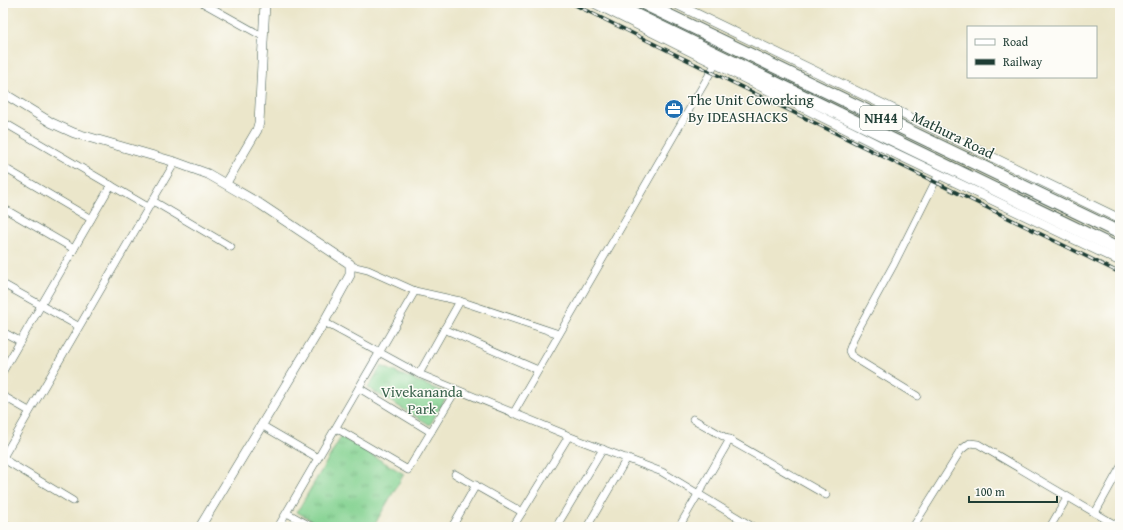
<svg xmlns="http://www.w3.org/2000/svg" width="1123" height="530" viewBox="0 0 1123 530" font-family="'Gentium Book Plus',serif">
  <style>
    .grass { fill: url(#grass-tufts); stroke: #528862 }
    .lines { fill: none; stroke-linecap: round; stroke-linejoin: round }
    .street-casing { stroke: #3e564a; stroke-width: 8 }
    .secondary-casing { stroke: #3e564a; stroke-width: 10 }
    .highway-casing { stroke: #3e564a; stroke-width: 14 }
    .street { stroke: #fff; stroke-width: 7 }
    .secondary { stroke: #fff; stroke-width: 9 }
    .highway { stroke: #fff; stroke-width: 12 }
    .rail-casing { stroke: #1f3d34; stroke-width: 3.5 }
    .rail { stroke: #fdfcf7; stroke-width: 2; stroke-dasharray: 6; stroke-linecap: butt }
    .labels { text-anchor: middle; stroke-width: 3; stroke-linejoin: round; paint-order: stroke }
    .shield { fill: #fdfcf7; stroke: #62766e; stroke-width: 1 }
    .shield-label { font-size: 14px; font-weight: bold; fill: #1f3d34 }
    .poi-label { font-size: 15px; fill: #1f3d34; stroke: #fdfcf7; text-anchor: start }
    .street-label { font-size: 15px; fill: #1f3d34; stroke: #fdfcf7 }
    .park-label { font-size: 15px; fill: #38624b; stroke: #fdfcf7 }
  </style>
  <defs>
    <pattern id="grass-tufts" width="24" height="20" patternUnits="userSpaceOnUse"><rect width="24" height="20" fill="#84d291"/><path d="M3 7l-1-3M5 7V3M7 7l1-3M15 17l-1-3M17 17v-4M19 17l1-3" fill="none" stroke="#6bac77"/></pattern>
  </defs>
  <rect width="100%" height="100%" fill="#fdfcf7"/>
  <filter id="ink" filterUnits="userSpaceOnUse"><feTurbulence type="fractalNoise" baseFrequency=".025" numOctaves="2"/><feDisplacementMap in="SourceGraphic" scale="8" xChannelSelector="R" yChannelSelector="G"/><feConvolveMatrix kernelMatrix="1 2 1 2 8 2 1 2 1" color-interpolation-filters="sRGB"/></filter>
  <filter id="wash" filterUnits="userSpaceOnUse"><feTurbulence type="fractalNoise" baseFrequency=".012" numOctaves="4" result="noise"/><feDisplacementMap in="SourceGraphic" scale="16" xChannelSelector="R" yChannelSelector="G"/><feGaussianBlur stdDeviation="0.9" result="paint"/><feColorMatrix in="noise" values="0 0 0 0 0 0 0 0 0 0 0 0 0 0 0 0 0 1.4 0 .05"/><feComposite in="paint" operator="in"/></filter>
  <g filter="url(#wash)">
    <rect width="100%" height="100%" fill="#ebe6ca"/>
    <g class="grass">
      <polygon points="381,366 448,394 430,425 368,388"/>
      <polygon points="341,437 404,474 373,527 323,527 297,512"/>
    </g>
  </g>
  <g filter="url(#ink)">
    <g class="lines">
      <g class="street-casing">
        <g id="street">
          <polyline points="203,3 262,36"/>
          <polyline points="3,122 148,207"/>
          <polyline points="3,167 91,219"/>
          <polyline points="153,201 231,247"/>
          <polyline points="3,208 74,249"/>
          <polyline points="351,266 368,270 415,291 460,301 559,334"/>
          <polyline points="3,284 78,326"/>
          <polyline points="324,322 419,374 567,435 567,439 513,527"/>
          <polyline points="444,329 538,370"/>
          <polyline points="3,332 20,341"/>
          <polyline points="3,371 111,185"/>
          <polyline points="419,374 460,301"/>
          <polyline points="359,388 431,432"/>
          <polyline points="3,396 29,411"/>
          <polyline points="917,396 858,360 851,355 849,351 855,335 894,264 939,174"/>
          <polyline points="513,414 716,63"/>
          <polyline points="693,419 826,495"/>
          <polyline points="263,426 318,458"/>
          <polyline points="336,428 408,470 456,390"/>
          <polyline points="568,436 662,472 753,527"/>
          <polyline points="455,474 522,512"/>
          <polyline points="73,501 10,463 4,458 5,454 175,162"/>
          <polyline points="287,513 312,527"/>
          <polyline points="1095,513 1120,468"/>
          <polyline points="3,522 8,527"/>
          <polyline points="278,527 415,291"/>
          <polyline points="452,527 476,485"/>
          <polyline points="556,527 603,449"/>
          <polyline points="587,527 627,458"/>
          <polyline points="679,527 730,439"/>
          <polyline points="913,527 961,450 970,443 978,444 1119,527"/>
          <polyline points="1050,527 1067,498"/>
        </g>
      </g>
      <g class="secondary-casing">
        <g id="secondary">
          <polyline points="594,3 882,147 1120,261"/>
          <polyline points="674,3 1120,219"/>
          <polyline points="3,93 52,123 74,133 175,162 208,174 260,204 350,264 350,275 324,322 200,527"/>
          <polyline points="226,183 257,130 259,123 265,3"/>
        </g>
      </g>
      <g class="highway-casing">
        <g id="highway">
          <polyline points="611,3 1120,250"/>
          <polyline points="643,3 1120,233"/>
        </g>
      </g>
      <use href="#street" class="street"/>
      <use href="#secondary" class="secondary"/>
      <use href="#highway" class="highway"/>
      <g class="rail-casing">
        <polyline id="rail" points="571,3 1120,273"/>
      </g>
      <use href="#rail" class="rail"/>
    </g>
  </g>
  <defs>
    <g id="office-disc" transform="scale(1)"><circle r="9.5" fill="#1f6fb2" stroke="#fdfcf7"/><path d="M-6-3h4V-5.5h4V-3h4V5H-6ZM-1-4.5V-3h2v-1.5ZM-6 0V1H6V0Z" fill="#fff"/></g>
  </defs>
  <g fill-rule="evenodd">
    <use href="#office-disc" x="674" y="109"/>
  </g>
  <g class="labels">
    <rect class="shield" x="860" y="106" width="42" height="24" rx="3"/>
    <g class="shield-label">
      <text x="881" y="123">NH44</text>
    </g>
    <g class="poi-label">
      <text x="688" y="105">The Unit Coworking<tspan x="688" dy="17">By IDEASHACKS</tspan></text>
    </g>
    <g class="street-label">
      <text transform="translate(953 135) rotate(26)" y="5">Mathura Road</text>
    </g>
    <g class="park-label">
      <text x="422" y="397">Vivekananda<tspan x="422" dy="17">Park</tspan></text>
    </g>
  </g>
  <rect width="1123" height="530" fill="none" stroke="#fdfcf7" stroke-width="16"/>
  <rect x="967" y="26" width="130" height="52" fill="#fdfcf7" stroke="#a4b0a9"/>
  <rect x="975" y="39" width="20" height="6" fill="#ffffff" stroke="#a4b0a9"/>
  <text x="1003" y="46" font-size="12" fill="#1f3d34">Road</text>
  <rect x="975" y="59" width="20" height="6" fill="#1f3d34" stroke="#a4b0a9"/>
  <text x="1003" y="66" font-size="12" fill="#1f3d34">Railway</text>
  <path d="M969 496v6h88v-6" fill="none" stroke="#1f3d34" stroke-width="2"/>
  <text x="975" y="496" font-size="12" fill="#1f3d34" stroke="#fdfcf7" stroke-width="3" paint-order="stroke">100 m</text>
</svg>
